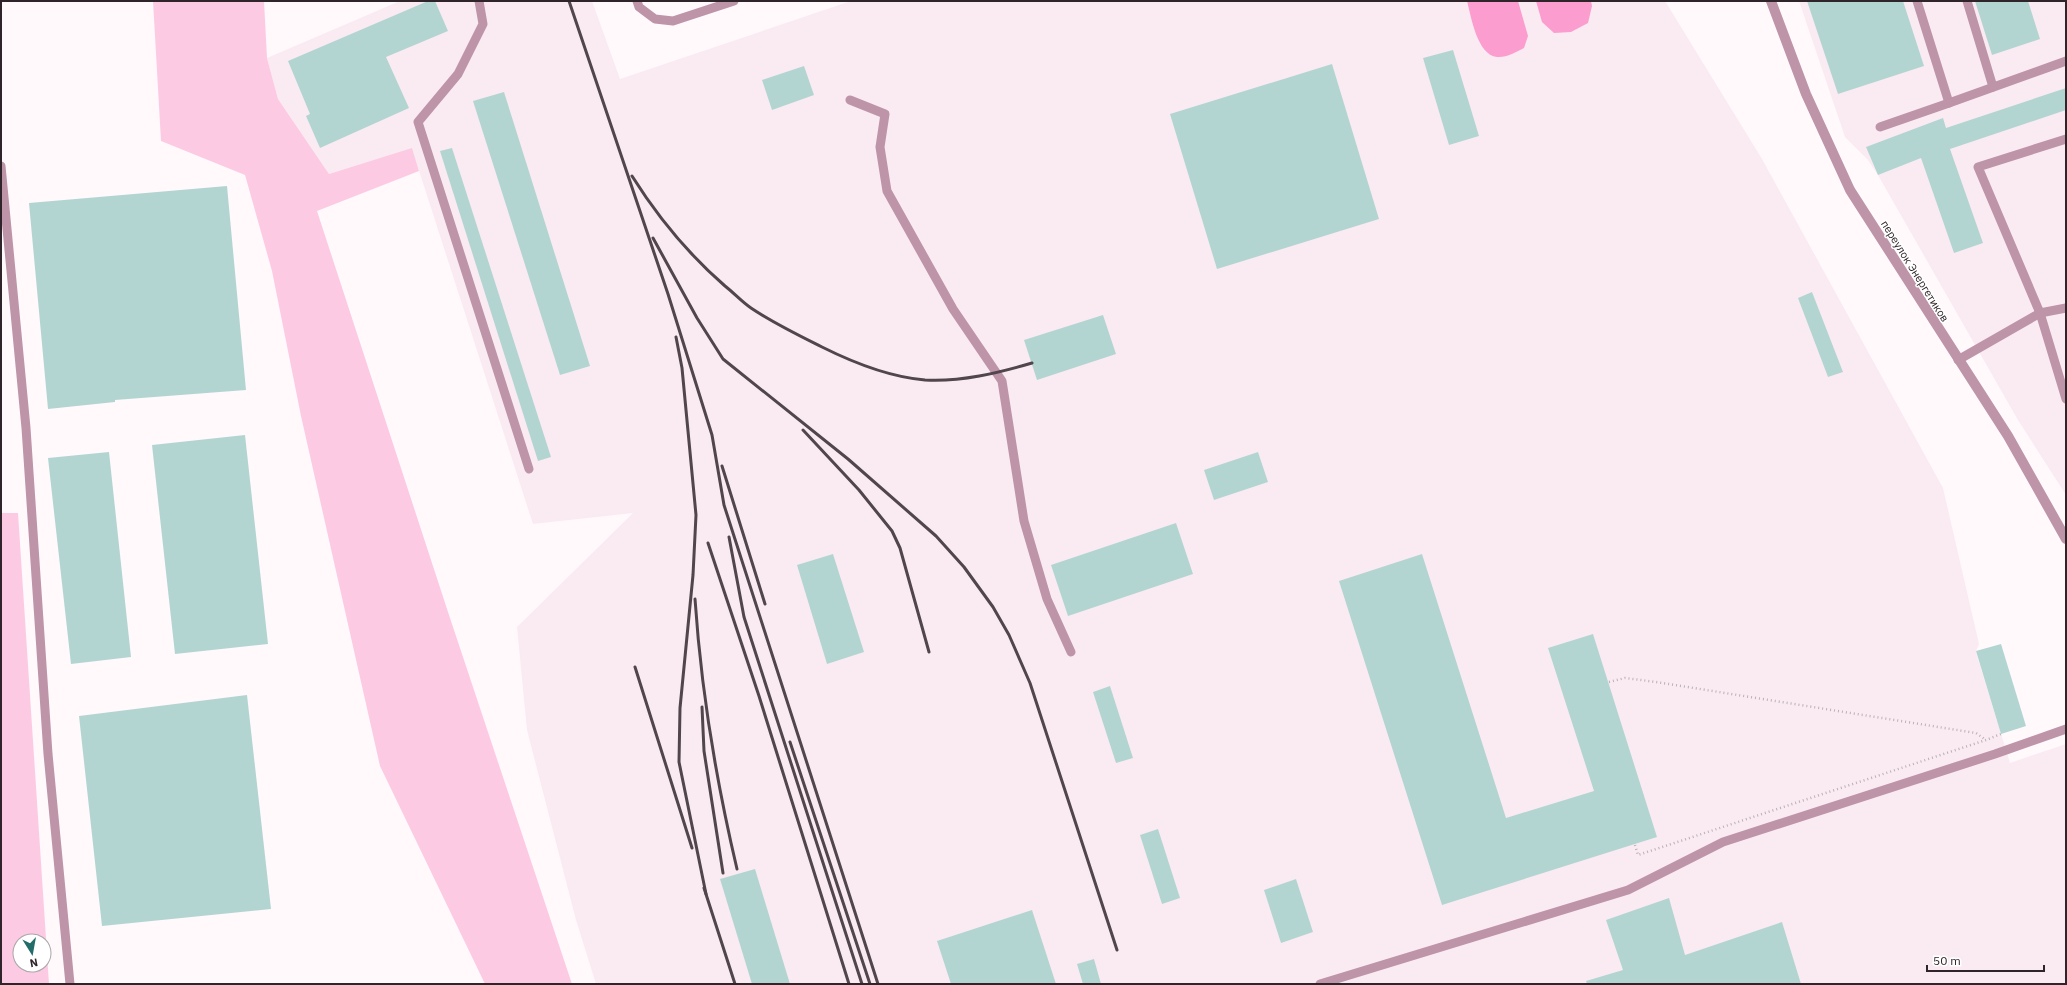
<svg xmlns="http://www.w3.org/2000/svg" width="2067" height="985" viewBox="0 0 2067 985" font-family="'IBM Plex Sans',sans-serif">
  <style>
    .built { fill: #faebf2 }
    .green { fill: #fccbe3; fill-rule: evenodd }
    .water { fill: #fc9dcf }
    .building { fill: #b3d5d2 }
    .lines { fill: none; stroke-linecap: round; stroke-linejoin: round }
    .path { stroke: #b8b1b4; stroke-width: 2.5; stroke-dasharray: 1 3; stroke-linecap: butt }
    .service { stroke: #be94a8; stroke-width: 9 }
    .minor { stroke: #be94a8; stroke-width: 10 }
    .rail { stroke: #50464b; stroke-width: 3 }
    .labels { text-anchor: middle; stroke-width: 3; stroke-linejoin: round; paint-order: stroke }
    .street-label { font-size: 11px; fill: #2e2429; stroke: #fff }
  </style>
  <rect width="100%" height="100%" fill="#fff9fb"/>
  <g class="built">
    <polygon points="400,1 592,1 620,79 851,1 1665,1 1762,159 1943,488 1979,644 1976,651 1977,656 2010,763 2066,744 2066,984 596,984 576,920 527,730 517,627 633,513 533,524 412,149 329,174 278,99 267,58"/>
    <polygon points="1799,1 2066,1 2066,495 2018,420 1878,175 1868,160 1845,137"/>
  </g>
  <g class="green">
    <polygon points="153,1 264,1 267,58 278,99 329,174 412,148 419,171 317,211 448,612 572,984 485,984 380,766 301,416 272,271 245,175 161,141"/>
    <path d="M 1,513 L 18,513 L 49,984 L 1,984 ZM 20,941 L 44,941 L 44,965 L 20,965 Z"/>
  </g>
  <g class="water">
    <path d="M 1467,1 L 1518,1 L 1528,36 L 1524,48 C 1516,52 1506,58 1497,57 C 1477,55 1471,16 1467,1 Z"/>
    <polygon points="1536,1 1591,1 1592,6 1588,23 1571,32 1554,33 1542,22"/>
  </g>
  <g class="building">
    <polygon points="428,1 435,1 448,31 386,57 409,108 320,148 306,116 310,114 288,61"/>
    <polygon points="1807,1 1903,1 1924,66 1838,94"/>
    <polygon points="1975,1 2028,1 2040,39 1992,55"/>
    <polygon points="1453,50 1479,136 1449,145 1423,58"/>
    <polygon points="1332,64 1379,219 1217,269 1170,114"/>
    <polygon points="804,66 814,95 772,110 762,80"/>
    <polygon points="2066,88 2066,110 1950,149 1983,243 1954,253 1921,158 1878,175 1866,147 1943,118 1946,128"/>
    <polygon points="504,92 590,366 560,375 473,101"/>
    <polygon points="452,148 551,457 538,461 440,151"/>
    <polygon points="227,186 246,390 115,400 115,402 48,409 29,203"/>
    <polygon points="1812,292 1843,372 1828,377 1798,298"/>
    <polygon points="1103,315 1116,354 1037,380 1024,340"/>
    <polygon points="245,435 268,644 175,654 152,445"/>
    <polygon points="109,452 131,657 71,664 48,458"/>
    <polygon points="1258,452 1268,482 1214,500 1204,470"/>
    <polygon points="1176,523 1193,574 1068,616 1051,565"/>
    <polygon points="833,554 864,652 827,664 797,565"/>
    <polygon points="1422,554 1506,818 1594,791 1548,648 1593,634 1657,837 1442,905 1339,581"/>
    <polygon points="2001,644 2026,726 2001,734 1976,651"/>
    <polygon points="1110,686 1133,758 1116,763 1093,692"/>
    <polygon points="247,695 271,909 102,926 79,716"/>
    <polygon points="1158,829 1180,898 1162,904 1140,835"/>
    <polygon points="755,869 790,984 752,984 720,879"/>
    <polygon points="1296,879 1313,932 1281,943 1264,890"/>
    <polygon points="1669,898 1685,955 1782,922 1801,984 1587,984 1586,981 1623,970 1606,920"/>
    <polygon points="1032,910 1056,984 951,984 937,941"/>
    <polygon points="1094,959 1101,984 1083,984 1077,964"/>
  </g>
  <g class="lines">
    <g class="path">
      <polyline points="1609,682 1625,678 1656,682 1976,733 1986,740"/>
      <polyline points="1635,845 1638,855 1986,740 2001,734"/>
    </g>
    <g class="service">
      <polyline points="479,1 483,24 458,74 418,122 529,469"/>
      <polyline points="637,1 639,7 655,19 673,21 734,1"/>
      <polyline points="1917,1 1949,103 2066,61"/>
      <polyline points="1967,1 1993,87"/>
      <polyline points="850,100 885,114 880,147 887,191 953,309 1002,381 1024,521 1047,599 1071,652"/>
      <polyline points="1880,127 1949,103"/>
      <polyline points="2066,139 1978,167 2040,313 2066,308"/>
      <polyline points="1,166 26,428 48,754 70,984"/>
      <polyline points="1958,360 2040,313 2066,399"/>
      <polyline points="1320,984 1628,890 1723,842 1995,754 2066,729"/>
    </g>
    <polyline class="minor" points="1771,1 1806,94 1850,190 2008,436 2066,539"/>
    <g class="rail">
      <polyline points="569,1 668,294 712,435 724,505 878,984"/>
      <path d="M 632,176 C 659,219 687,253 725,286 C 734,293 742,302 751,308 C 773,323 798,335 822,347 C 854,363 889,377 925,380 C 961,382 998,373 1032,363"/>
      <polyline points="653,238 697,318 723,359 848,459 936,536 964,567 993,607 1009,635 1030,683 1117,950"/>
      <polyline points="676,337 682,368 696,515 693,575 680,708 679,762 706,894"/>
      <polyline points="803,430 859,490 892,531 900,548 929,652"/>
      <polyline points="722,466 765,604"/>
      <polyline points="729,537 744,617 862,984"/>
      <polyline points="708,543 759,696 849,984"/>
      <path d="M 695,599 C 701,689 716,780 737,869"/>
      <polyline points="635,667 692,848"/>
      <polyline points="702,707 704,751 723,873"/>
      <polyline points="790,742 870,984"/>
      <polyline points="704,888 735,984"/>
    </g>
  </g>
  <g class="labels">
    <g class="street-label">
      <text transform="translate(1915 271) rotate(58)" y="4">переулок Энергетиков</text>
    </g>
  </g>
  <rect width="2067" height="985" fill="none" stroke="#2e2429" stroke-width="4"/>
  <g transform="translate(32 953) rotate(169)"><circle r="19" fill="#ffffff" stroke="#aba7a9"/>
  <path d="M0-3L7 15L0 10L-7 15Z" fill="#226d6a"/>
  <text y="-6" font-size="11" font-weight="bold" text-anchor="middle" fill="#2e2429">N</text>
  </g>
  <path d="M1927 965v6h117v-6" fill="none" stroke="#2e2429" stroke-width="2"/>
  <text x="1933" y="965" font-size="12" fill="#2e2429" stroke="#ffffff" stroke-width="3" paint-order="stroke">50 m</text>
</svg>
